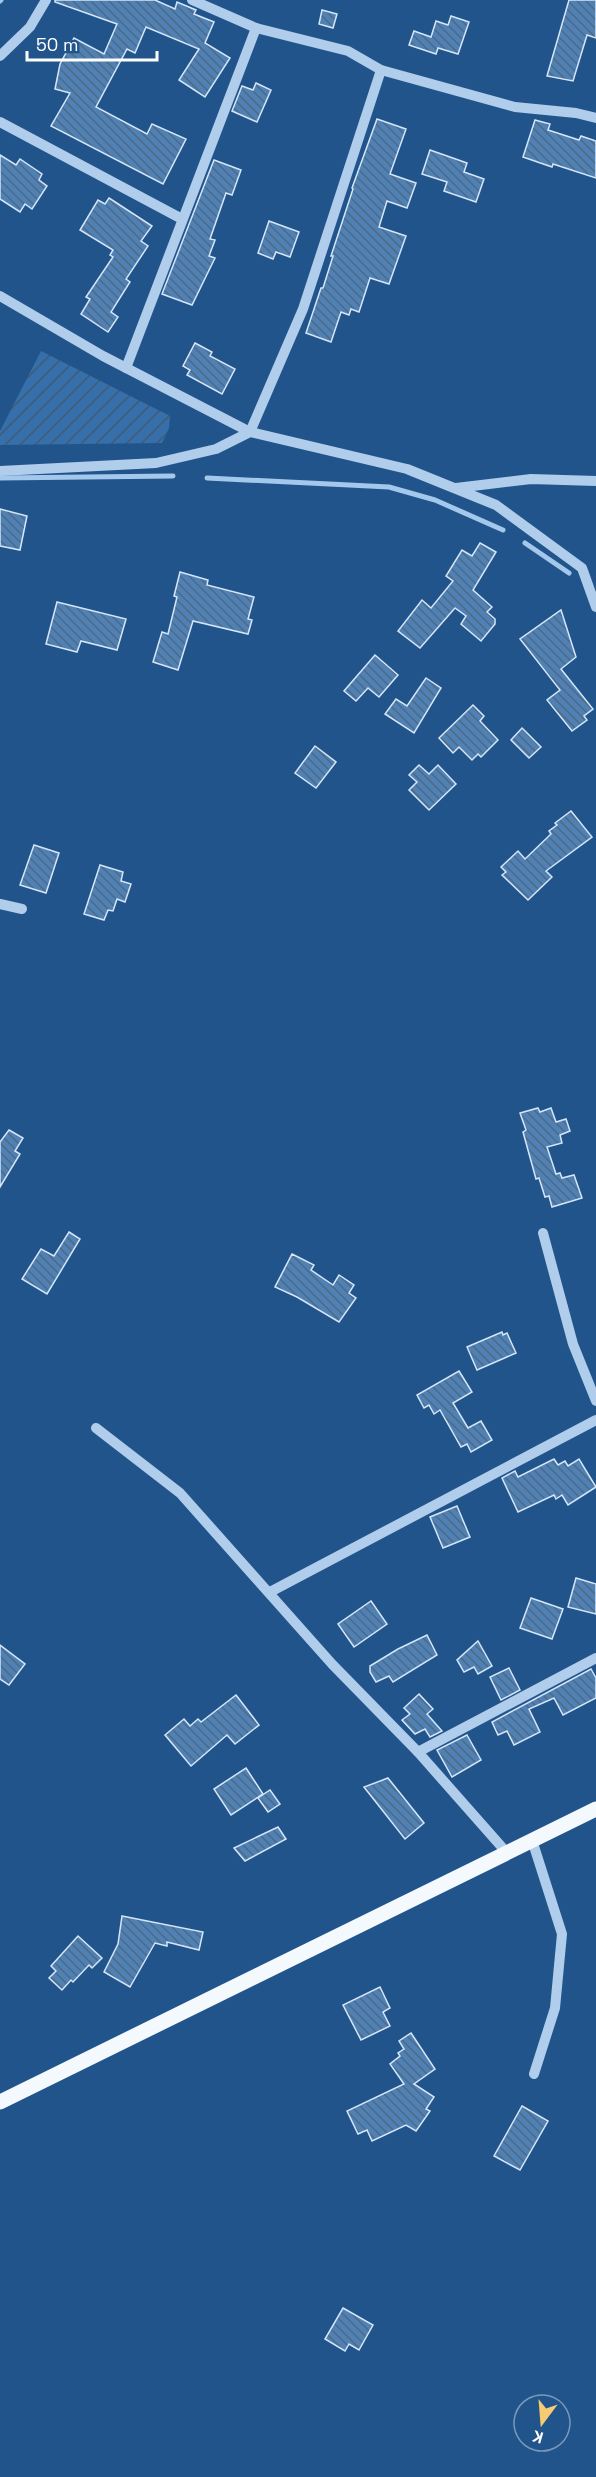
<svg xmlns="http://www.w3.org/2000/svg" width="596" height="2477" viewBox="0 0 596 2477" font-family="'Space Grotesk',sans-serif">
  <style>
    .garden { fill: url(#garden-furrows) }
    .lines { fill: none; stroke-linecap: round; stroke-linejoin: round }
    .stream { stroke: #a3c8ec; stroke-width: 5 }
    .building { fill: url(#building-back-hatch); stroke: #d4e6f8; stroke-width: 1.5 }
    .minor { stroke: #b0cdeb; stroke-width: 10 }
    .major { stroke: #f4f9fe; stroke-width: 15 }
  </style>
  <defs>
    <pattern id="garden-furrows" width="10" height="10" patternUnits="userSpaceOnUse" patternTransform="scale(1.5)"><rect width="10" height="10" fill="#366fa9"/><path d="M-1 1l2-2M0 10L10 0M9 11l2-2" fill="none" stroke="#435a71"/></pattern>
    <pattern id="building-back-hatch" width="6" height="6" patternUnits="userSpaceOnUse" patternTransform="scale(1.5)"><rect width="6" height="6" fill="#4f81b5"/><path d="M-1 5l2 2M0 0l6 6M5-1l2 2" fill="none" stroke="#4e6986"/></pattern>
  </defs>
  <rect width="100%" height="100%" fill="#22548c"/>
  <polygon class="garden" points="41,351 170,416 169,428 162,443 0,445 0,431"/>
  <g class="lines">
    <g class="stream">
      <polyline points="0,1 1,0"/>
      <polyline points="0,478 173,476"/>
      <polyline points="207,478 389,487 435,500 503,530"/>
      <polyline points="525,543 569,573"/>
    </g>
  </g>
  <g class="building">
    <polygon points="55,0 155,0 175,9 177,2 196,10 194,14 214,22 205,43 230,58 205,97 179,80 199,49 146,27 135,53 127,49 96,107 147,134 152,124 186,139 163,184 51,126 70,93 55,89 60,64 74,38 104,54 117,24 55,2"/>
    <polygon points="569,0 596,0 596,38 587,35 573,81 547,76"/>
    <polygon points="322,10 337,14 333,28 319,24"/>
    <polygon points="451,16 469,22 458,54 438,48 436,54 409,45 414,31 431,37 436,21 448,25"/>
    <polygon points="256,83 271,90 257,122 232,111 242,86 253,90"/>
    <polygon points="377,119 406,129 390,174 416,183 407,208 387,201 379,227 406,236 389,284 370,278 359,312 351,309 349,315 341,312 331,342 306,333 321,288 323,288 333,256 331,256 353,189 352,188"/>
    <polygon points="535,120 550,124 548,130 579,140 581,136 596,141 596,178 553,164 552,167 523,157"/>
    <polygon points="430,150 467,163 464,172 484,179 476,202 444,191 447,182 422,174"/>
    <polygon points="0,155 16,165 20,159 42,174 39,180 47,186 32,209 25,204 20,212 0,199"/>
    <polygon points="214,160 241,170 232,195 226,193 210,239 215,240 209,256 215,258 192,305 162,294"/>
    <polygon points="109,198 152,226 141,241 148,246 126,279 130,282 111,312 118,317 108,332 81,314 90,299 86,297 113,257 110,255 113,250 80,230 98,200 105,204"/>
    <polygon points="269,221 299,232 290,257 276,252 273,259 258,253"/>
    <polygon points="195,343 212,352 210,356 235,369 222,394 187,375 190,370 183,366"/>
    <polygon points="0,509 27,516 20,550 0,546"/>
    <polygon points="480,543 496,552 473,590 492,607 487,612 495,619 495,624 481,641 461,624 466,616 455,608 420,648 398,631 422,600 431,608 453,581 446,576 462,550 472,556"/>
    <polygon points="180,572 208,580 207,585 254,597 248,619 252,620 248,634 193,621 178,670 153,662 162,632 168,634 177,597 174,596"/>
    <polygon points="57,602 126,619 117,650 81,641 77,652 46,644"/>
    <polygon points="561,610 576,657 561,669 593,709 584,716 587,720 572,731 547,700 560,690 520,639"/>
    <polygon points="375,655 398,675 379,697 368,688 356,701 344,691"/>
    <polygon points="426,678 441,688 414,733 385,714 396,699 407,706"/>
    <polygon points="473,705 484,716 480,721 498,740 481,757 478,754 472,760 459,747 453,753 439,738"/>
    <polygon points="522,728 541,747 529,758 511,740"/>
    <polygon points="315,746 336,762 316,788 295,773"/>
    <polygon points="419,765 429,774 438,765 456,784 429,810 409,790 417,782 409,775"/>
    <polygon points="571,811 592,837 546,871 552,877 528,900 502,875 506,872 501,867 518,851 525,859 551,834 549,831 557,825 555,823"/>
    <polygon points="34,845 59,853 46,893 20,885"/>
    <polygon points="100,865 123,872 121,881 131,884 125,902 117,899 113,911 108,910 104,920 84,914"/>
    <polygon points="538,1108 540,1112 551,1108 556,1122 566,1119 570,1131 560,1135 562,1143 547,1147 556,1174 560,1173 562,1178 574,1175 582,1198 552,1207 549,1196 545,1197 539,1178 536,1179 523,1132 526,1130 520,1113"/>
    <polygon points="9,1130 23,1138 15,1151 20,1154 0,1187 0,1142"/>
    <polygon points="69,1232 80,1239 47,1294 22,1279 41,1249 54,1256"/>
    <polygon points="292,1254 314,1265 311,1270 333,1285 339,1275 354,1285 349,1293 356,1298 339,1322 297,1297 275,1287"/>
    <polygon points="502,1332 503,1335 507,1333 516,1353 477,1370 467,1347"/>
    <polygon points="459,1371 472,1392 453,1403 468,1428 481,1421 492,1440 471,1452 467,1444 461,1447 440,1410 434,1414 429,1405 424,1408 417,1395"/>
    <polygon points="554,1459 558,1465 565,1461 568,1466 579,1459 596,1487 568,1505 562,1495 556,1499 554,1495 518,1512 502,1478 515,1471 518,1477"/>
    <polygon points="457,1506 470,1537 443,1548 430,1517"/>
    <polygon points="576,1578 596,1584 596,1614 568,1607"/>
    <polygon points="531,1598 563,1609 552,1639 520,1628"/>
    <polygon points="371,1601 387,1624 354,1647 338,1624"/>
    <polygon points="427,1635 437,1655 393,1682 389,1676 376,1682 370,1672 370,1666 398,1649"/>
    <polygon points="478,1641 492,1666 478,1674 474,1667 464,1672 457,1660"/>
    <polygon points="0,1645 25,1664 9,1685 0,1679"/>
    <polygon points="509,1668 520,1690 501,1700 490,1677"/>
    <polygon points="591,1669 596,1678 596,1698 563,1715 554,1698 529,1709 540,1732 514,1745 507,1731 498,1735 492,1722"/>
    <polygon points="419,1694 433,1709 427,1714 442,1731 430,1737 425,1729 415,1734 402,1720 410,1714 404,1708"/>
    <polygon points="236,1695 259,1725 235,1744 227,1735 191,1766 165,1735 184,1719 190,1726 198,1719 201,1722"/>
    <polygon points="467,1735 481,1760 452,1777 437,1750"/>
    <polygon points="246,1768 263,1794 231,1815 214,1789"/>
    <polygon points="388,1778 424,1823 405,1839 364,1787"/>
    <polygon points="270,1790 280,1804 268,1812 258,1798"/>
    <polygon points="278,1827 286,1839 245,1861 234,1848"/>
    <polygon points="122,1916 203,1932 199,1950 167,1942 167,1946 155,1943 130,1987 104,1972 118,1944"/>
    <polygon points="78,1936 102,1958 92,1968 89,1965 73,1982 71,1980 62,1990 49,1978 56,1971 51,1966"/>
    <polygon points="380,1987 390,2008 383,2012 390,2026 361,2040 343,2005"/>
    <polygon points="411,2033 435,2069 414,2084 434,2097 426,2109 430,2111 416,2131 406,2125 372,2141 367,2130 358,2134 347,2111 404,2084 390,2064 400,2056 398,2053 404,2049 399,2041"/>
    <polygon points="522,2106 548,2121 520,2170 494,2156"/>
    <polygon points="343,2308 373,2325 359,2350 349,2344 345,2351 325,2339"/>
  </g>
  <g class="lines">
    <g class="minor">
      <polyline points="192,0 256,28 348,51 381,70 515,107 576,113 596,118"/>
      <polyline points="0,56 30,27 46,0"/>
      <polyline points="0,122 182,219"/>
      <polyline points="0,296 103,356 250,432 407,469 496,505 582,568 596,607"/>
      <polyline points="126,368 256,28"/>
      <polyline points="0,471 156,463 216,449 250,432 303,309 381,70"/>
      <polyline points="456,488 531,479 596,481"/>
      <polyline points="0,904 22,909"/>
      <polyline points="543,1233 573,1344 596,1401"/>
      <polyline points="96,1428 180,1493 332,1664 418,1752 507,1853"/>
      <polyline points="270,1592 596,1420"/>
      <polyline points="418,1752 596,1658"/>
      <polyline points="532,1840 562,1934 555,2008 534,2074"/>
    </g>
    <polyline class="major" points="0,2102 596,1809"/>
  </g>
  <g transform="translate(542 2423) rotate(196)"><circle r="28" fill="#22548c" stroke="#7a98ba" stroke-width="1.5"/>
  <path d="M0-4.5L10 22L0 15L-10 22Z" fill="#f7cb71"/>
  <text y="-9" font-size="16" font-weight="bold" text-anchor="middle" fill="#ffffff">K</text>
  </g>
  <path d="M27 51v9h130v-9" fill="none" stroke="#ffffff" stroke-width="3"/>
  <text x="36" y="51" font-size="18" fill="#ffffff" stroke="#22548c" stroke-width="4.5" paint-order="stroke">50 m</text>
</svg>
